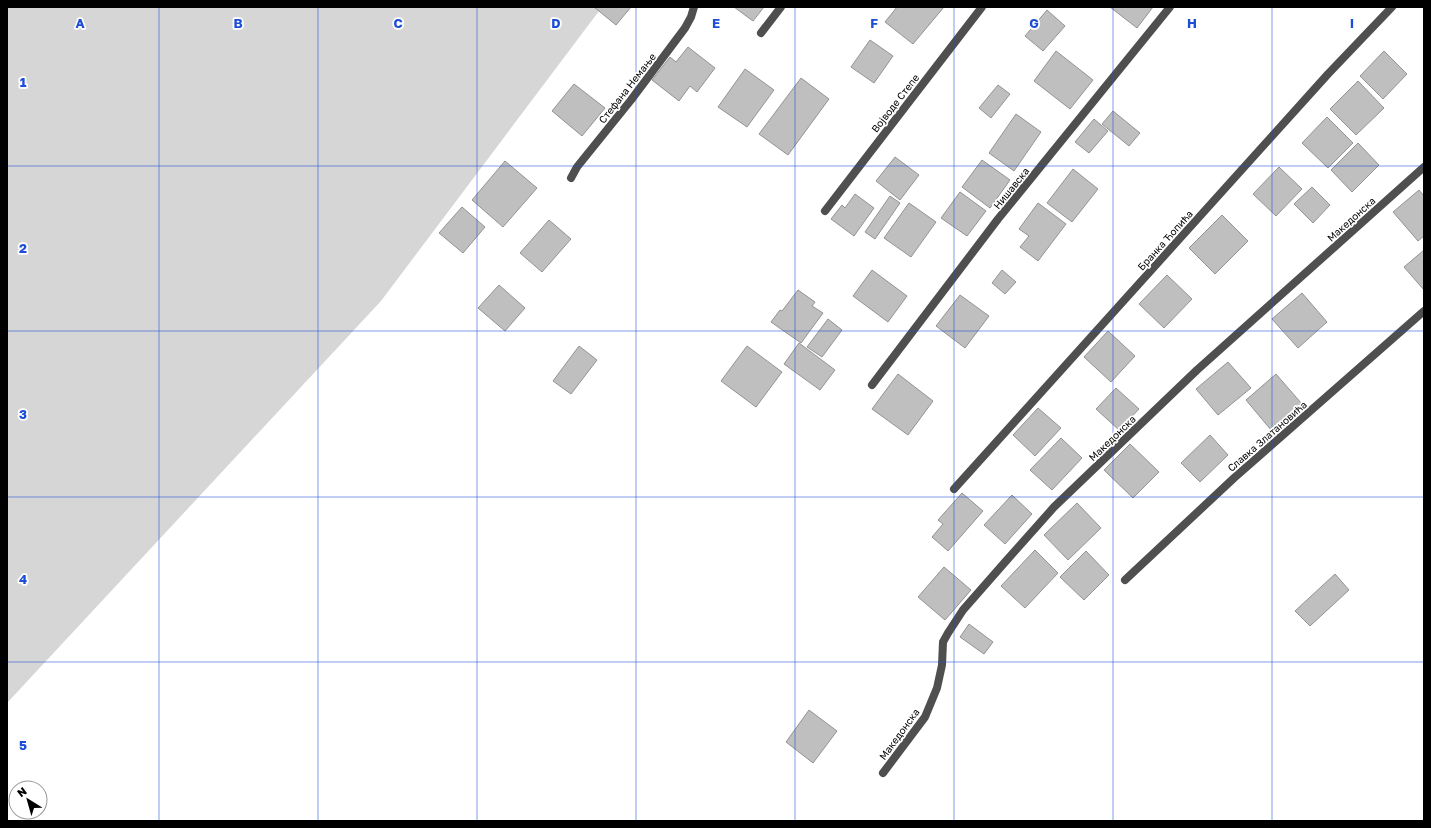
<svg xmlns="http://www.w3.org/2000/svg" width="1431" height="828" viewBox="0 0 1431 828" font-family="'Golos Text',sans-serif">
  <style>
    .green { fill: #d6d6d6 }
    .building { fill: #bfbfbf; stroke: #939393 }
    .lines { fill: none; stroke-linecap: round; stroke-linejoin: round }
    .minor { stroke: #4f4f4f; stroke-width: 8 }
    .grid { fill: none; stroke: #1d4ed8; stroke-width: 1; stroke-opacity: 0.55 }
    .labels { text-anchor: middle; stroke-width: 3.5; stroke-linejoin: round; paint-order: stroke }
    .street-label { font-size: 10px; fill: #000; stroke: #fff }
    .grid-label { font-size: 13px; text-anchor: middle; font-weight: bold; fill: #1d4ed8; stroke: #fff; stroke-width: 3.5; stroke-linejoin: round; paint-order: stroke }
  </style>
  <rect width="100%" height="100%" fill="#fff"/>
  <polygon class="green" points="7,7 602,7 381,301 7,703"/>
  <g class="building">
    <polygon points="594,7 631,7 616,25"/>
    <polygon points="734,7 764,7 753,21"/>
    <polygon points="897,7 944,7 913,44 885,22"/>
    <polygon points="1110,7 1153,7 1137,28"/>
    <polygon points="1047,10 1065,26 1043,51 1025,36"/>
    <polygon points="870,40 893,56 874,83 851,67"/>
    <polygon points="688,47 715,68 697,92 690,86 679,101 652,80 670,57 676,62"/>
    <polygon points="1056,51 1093,80 1070,109 1034,81"/>
    <polygon points="1384,51 1407,74 1383,99 1360,76"/>
    <polygon points="745,69 774,90 747,127 718,107"/>
    <polygon points="801,78 829,99 788,155 759,134"/>
    <polygon points="1358,81 1384,108 1356,135 1330,109"/>
    <polygon points="574,84 605,108 582,136 552,111"/>
    <polygon points="998,85 1010,94 991,118 979,108"/>
    <polygon points="1113,111 1140,133 1129,146 1102,124"/>
    <polygon points="1016,114 1041,132 1014,171 989,153"/>
    <polygon points="1327,117 1353,143 1328,168 1302,143"/>
    <polygon points="1094,119 1108,131 1089,153 1075,142"/>
    <polygon points="1358,143 1379,165 1352,192 1331,170"/>
    <polygon points="895,157 919,175 900,200 876,181"/>
    <polygon points="982,160 1010,180 990,208 962,187"/>
    <polygon points="505,161 537,188 503,227 472,200"/>
    <polygon points="1279,167 1302,189 1276,216 1253,194"/>
    <polygon points="1073,169 1098,189 1072,222 1047,203"/>
    <polygon points="1312,187 1330,205 1313,223 1294,204"/>
    <polygon points="1419,190 1424,196 1424,236 1418,241 1393,212"/>
    <polygon points="960,192 986,211 967,236 941,218"/>
    <polygon points="855,194 874,208 854,236 831,219 842,205 845,208"/>
    <polygon points="890,196 900,203 875,239 865,232"/>
    <polygon points="909,203 936,222 911,257 884,238"/>
    <polygon points="1038,203 1066,224 1038,261 1020,247 1029,236 1019,229"/>
    <polygon points="462,207 485,227 463,253 439,233"/>
    <polygon points="1222,215 1248,241 1215,274 1189,248"/>
    <polygon points="549,220 571,239 542,272 520,253"/>
    <polygon points="1424,250 1424,290 1404,267"/>
    <polygon points="872,270 907,296 888,322 853,296"/>
    <polygon points="1002,270 1016,282 1005,294 992,283"/>
    <polygon points="1167,275 1192,299 1164,328 1139,304"/>
    <polygon points="499,285 525,308 505,331 478,308"/>
    <polygon points="798,290 815,302 812,306 823,313 801,343 771,322 780,310 782,311"/>
    <polygon points="1302,293 1327,322 1298,348 1272,319"/>
    <polygon points="960,295 989,316 965,348 936,326"/>
    <polygon points="828,319 842,330 822,357 807,347"/>
    <polygon points="1108,331 1135,356 1111,382 1084,357"/>
    <polygon points="799,343 835,370 820,390 784,364"/>
    <polygon points="579,346 597,360 571,394 553,381"/>
    <polygon points="747,346 782,372 756,407 721,381"/>
    <polygon points="1228,362 1251,388 1218,415 1196,389"/>
    <polygon points="898,374 933,401 908,435 872,409"/>
    <polygon points="1276,374 1302,404 1271,430 1246,400"/>
    <polygon points="1116,388 1139,409 1119,430 1096,409"/>
    <polygon points="1038,408 1061,428 1035,456 1013,435"/>
    <polygon points="1210,435 1228,455 1200,482 1181,463"/>
    <polygon points="1061,438 1082,458 1052,490 1030,470"/>
    <polygon points="1130,444 1159,472 1133,498 1104,470"/>
    <polygon points="962,493 983,511 948,551 932,537 943,524 938,520"/>
    <polygon points="1012,495 1032,514 1005,544 984,525"/>
    <polygon points="1077,503 1101,528 1068,560 1044,535"/>
    <polygon points="1035,550 1058,573 1025,608 1001,586"/>
    <polygon points="1086,551 1109,575 1084,600 1060,577"/>
    <polygon points="944,567 971,590 945,620 918,597"/>
    <polygon points="1335,574 1349,590 1310,626 1295,611"/>
    <polygon points="969,624 993,642 984,654 960,637"/>
    <polygon points="809,710 837,731 813,763 786,742"/>
  </g>
  <g class="lines">
    <g class="minor">
      <polyline points="761,33 781,7"/>
      <polyline points="571,178 577,167 631,100 685,28 691,17 694,7"/>
      <polyline points="825,211 982,7"/>
      <polyline points="872,385 998,219 1170,7"/>
      <polyline points="954,489 1328,74 1392,7"/>
      <polyline points="1125,580 1234,478 1424,311"/>
      <polyline points="883,773 925,717 937,688 942,665 943,642 948,633 963,610 1006,561 1054,507 1197,370 1424,167"/>
    </g>
  </g>
  <path class="grid" d="M 159,7 L 159,821M 318,7 L 318,821M 477,7 L 477,821M 636,7 L 636,821M 795,7 L 795,821M 954,7 L 954,821M 1113,7 L 1113,821M 1272,7 L 1272,821M 7,166 L 1424,166M 7,331 L 1424,331M 7,497 L 1424,497M 7,662 L 1424,662"/>
  <g class="labels">
    <g class="street-label">
      <text transform="translate(627 88) rotate(-52)" y="4">Стефана Немање</text>
      <text transform="translate(895 103) rotate(-52)" y="4">Војводе Степе</text>
      <text transform="translate(1011 188) rotate(-51)" y="4">Нишавска</text>
      <text transform="translate(1351 219) rotate(-42)" y="4">Македонска</text>
      <text transform="translate(1165 240) rotate(-48)" y="4">Бранка Ћопића</text>
      <text transform="translate(1267 436) rotate(-41)" y="4">Славка Златановића</text>
      <text transform="translate(1112 438) rotate(-44)" y="4">Македонска</text>
      <text transform="translate(899 734) rotate(-54)" y="4">Македонска</text>
    </g>
  </g>
  <g class="grid-label">
    <text x="80" y="28">A</text>
    <text x="238" y="28">B</text>
    <text x="398" y="28">C</text>
    <text x="556" y="28">D</text>
    <text x="716" y="28">E</text>
    <text x="874" y="28">F</text>
    <text x="1034" y="28">G</text>
    <text x="1192" y="28">H</text>
    <text x="1352" y="28">I</text>
    <text x="23" y="87">1</text>
    <text x="23" y="253">2</text>
    <text x="23" y="419">3</text>
    <text x="23" y="584">4</text>
    <text x="23" y="750">5</text>
  </g>
  <rect width="1431" height="828" fill="none" stroke="#000000" stroke-width="16"/>
  <g transform="translate(28 800) rotate(323)"><circle r="19" fill="#ffffff" stroke="#999999"/>
  <path d="M0-3L7 15L0 10L-7 15Z" fill="#000000"/>
  <text y="-6" font-size="11" font-weight="bold" text-anchor="middle" fill="#000000">N</text>
  </g>
</svg>
